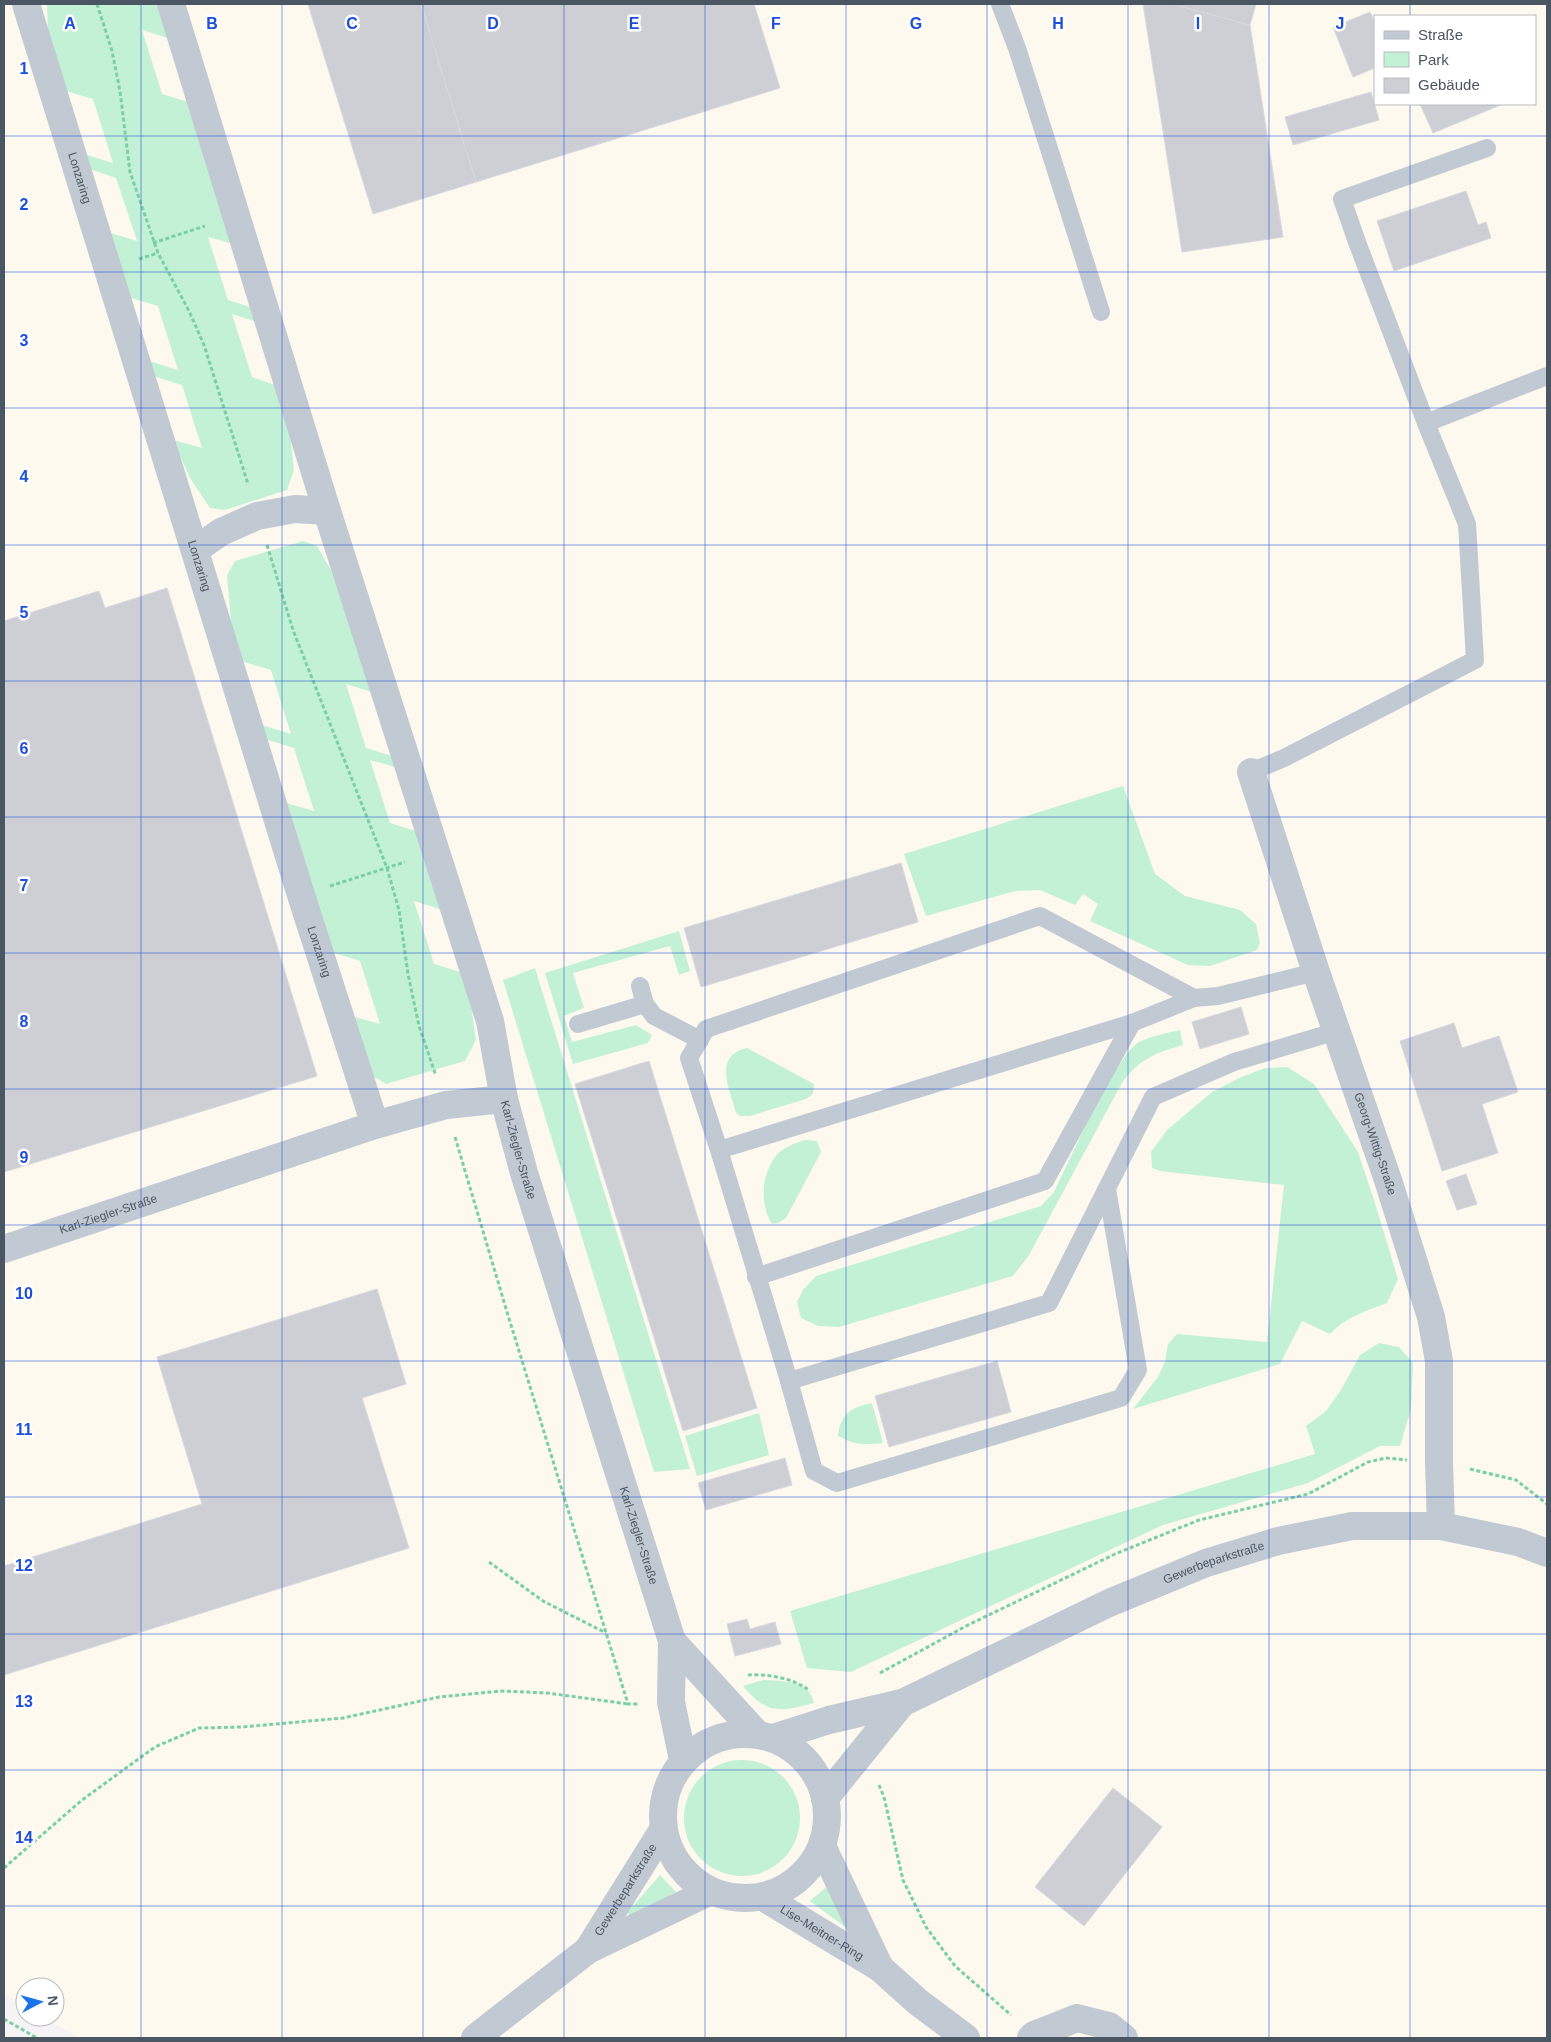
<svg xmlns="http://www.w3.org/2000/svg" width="1551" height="2042" viewBox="0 0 1551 2042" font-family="Helvetica,sans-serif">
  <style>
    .commercial { fill: #fdf9ef; fill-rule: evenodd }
    .green { fill: #c3f1d5 }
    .building { fill: #cdcfd5; stroke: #d7d9de }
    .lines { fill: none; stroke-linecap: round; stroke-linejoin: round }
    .path { stroke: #7ad0a6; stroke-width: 3; stroke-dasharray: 4 2.5; stroke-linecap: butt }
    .service { stroke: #c1cad2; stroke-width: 18 }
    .minor { stroke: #c1cad2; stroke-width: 28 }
    .grid { fill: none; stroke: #1d4ed8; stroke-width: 1; stroke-opacity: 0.55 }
    .labels { text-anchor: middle; stroke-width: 5; stroke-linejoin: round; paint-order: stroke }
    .street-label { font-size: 12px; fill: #4a5661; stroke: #fff }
    .grid-label { font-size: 16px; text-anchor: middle; font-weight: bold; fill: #1d4ed8; stroke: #fff; stroke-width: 5; stroke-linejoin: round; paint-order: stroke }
  </style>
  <rect width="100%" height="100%" fill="#f5f3f3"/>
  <path class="commercial" d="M 4,4 L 1547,4 L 1547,2038 L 80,2038 L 43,2017 L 55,2017 L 55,1987 L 25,1987 L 25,2007 L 4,1994 ZM 1375,16 L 1535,16 L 1535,104 L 1375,104 Z"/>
  <g class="green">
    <polygon points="47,4 158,4 171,39 142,30 162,94 192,103 237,245 208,237 228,300 257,309 260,323 232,314 252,377 281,387 288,414 294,470 287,490 225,510 210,508 190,478 173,440 202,448 182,385 153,376 149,361 178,370 158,306 128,297 107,232 137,241 116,178 87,168 84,154 113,163 93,99 63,90 48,32"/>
    <polygon points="303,541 317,546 342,589 375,693 346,684 366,748 395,757 399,768 370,760 390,823 419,832 443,910 414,901 434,964 464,973 470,998 476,1040 465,1061 386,1084 371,1075 351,1016 380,1024 360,961 331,952 286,803 314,811 294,748 265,739 262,725 291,734 271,670 241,661 232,631 227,575 235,561"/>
    <polygon points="1123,786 1155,874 1185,896 1240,910 1256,924 1260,943 1257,950 1210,966 1188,965 1090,921 1098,904 1083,894 1075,905 1040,890 1015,891 926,916 904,854"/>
    <polygon points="679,931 690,971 679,975 670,946 573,973 584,1008 564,1016 572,1042 636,1025 652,1035 648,1043 573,1064 545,973"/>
    <polygon points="535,968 690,1469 654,1472 503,980"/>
    <path d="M 1180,1030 L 1183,1045 C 1155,1053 1142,1058 1123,1081 L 1029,1255 L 1013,1276 L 839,1327 L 818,1326 L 801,1318 L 797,1302 L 803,1290 L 816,1276 L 1041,1206 L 1054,1192 C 1069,1162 1115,1056 1139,1042 C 1152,1036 1167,1033 1180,1030 Z"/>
    <path d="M 747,1048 L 814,1084 L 813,1094 L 806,1099 L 750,1116 L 740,1116 L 736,1113 C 730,1089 712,1056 747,1048 Z"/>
    <path d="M 1287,1067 L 1314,1084 L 1358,1152 L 1374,1200 L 1398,1279 L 1387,1303 C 1366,1311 1346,1317 1330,1334 L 1302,1321 L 1280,1364 L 1133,1409 L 1158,1377 L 1165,1362 L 1168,1344 L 1177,1334 L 1267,1342 L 1284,1185 L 1160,1171 L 1152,1168 L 1151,1152 L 1167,1130 L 1212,1092 L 1239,1078 L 1265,1068 Z"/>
    <path d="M 805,1140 L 817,1141 L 821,1152 L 786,1218 L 778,1223 L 772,1224 C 760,1205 761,1176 775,1157 C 781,1148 795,1143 805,1140 Z"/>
    <polygon points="1379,1343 1399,1347 1413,1363 1411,1409 1400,1446 1380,1446 1308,1483 1163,1525 851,1672 807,1668 790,1611 1315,1454 1306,1426 1326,1411 1341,1390 1360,1355"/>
    <path d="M 872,1403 L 883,1443 C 866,1445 854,1445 838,1436 C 840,1414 851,1407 872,1403 Z"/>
    <polygon points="759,1413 769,1455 697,1476 685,1436"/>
    <path d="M 763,1680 C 783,1681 809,1680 814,1703 C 780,1712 767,1715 743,1686 Z"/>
    <circle cx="742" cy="1818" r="58"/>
    <polygon points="660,1875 676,1892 631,1917 627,1913"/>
    <polygon points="830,1884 849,1930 810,1901"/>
  </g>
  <g class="building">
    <polygon points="308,4 421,4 476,182 373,214"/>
    <polygon points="421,4 754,4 780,88 476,182"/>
    <polygon points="1143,4 1172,4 1250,25 1283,237 1182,252"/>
    <polygon points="1172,4 1256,4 1250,25"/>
    <polygon points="1370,12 1375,23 1375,68 1353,77 1333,27"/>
    <polygon points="1371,92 1379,120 1293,145 1285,117"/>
    <polygon points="1420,104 1503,104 1433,133"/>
    <polygon points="1466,191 1478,225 1486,222 1491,238 1394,271 1377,221"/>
    <polygon points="167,588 317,1076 4,1172 4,621 99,591 105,608"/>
    <polygon points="901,863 918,922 701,987 684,928"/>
    <polygon points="1241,1007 1249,1034 1200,1049 1192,1022"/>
    <polygon points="1454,1023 1462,1048 1499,1036 1518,1092 1482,1104 1498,1153 1442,1171 1400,1041"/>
    <polygon points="649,1061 757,1408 683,1431 575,1084"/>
    <polygon points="1466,1174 1477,1204 1457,1210 1446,1181"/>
    <polygon points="377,1289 406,1384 362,1398 409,1548 4,1675 4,1566 202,1504 157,1357"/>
    <polygon points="997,1361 1011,1412 889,1447 875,1396"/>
    <polygon points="785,1458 792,1485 706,1510 698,1483"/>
    <polygon points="747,1619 750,1629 775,1622 781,1644 735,1656 727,1624"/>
    <polygon points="1113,1788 1162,1827 1084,1926 1035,1887"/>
  </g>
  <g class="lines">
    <g class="path">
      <polyline points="97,4 112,51 120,91 130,172 158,253 189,311 204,345 248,484"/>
      <polyline points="153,243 205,226"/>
      <polyline points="139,259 158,253"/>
      <polyline points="267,545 293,630 387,868 399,910 408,974 419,1026 436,1076"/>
      <polyline points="330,886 405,862"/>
      <polyline points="455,1137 507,1312 628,1704 639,1704"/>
      <polyline points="1470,1469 1516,1480 1547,1504"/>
      <polyline points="489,1562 543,1601 606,1633"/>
      <polyline points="880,1673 968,1625 1115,1554 1199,1520 1308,1494 1368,1462 1386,1458 1407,1460"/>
      <path d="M 748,1675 C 768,1674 794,1678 810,1691"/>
      <polyline points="879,1785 884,1797 903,1880 926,1927 955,1966 1011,2015"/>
      <polyline points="4,1868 82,1800 155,1747 199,1728 242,1727 343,1718 439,1697 501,1691 547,1693 628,1704"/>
      <polyline points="4,2019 37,2038"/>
    </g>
    <g class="service">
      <polyline points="1000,4 1017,48 1101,312"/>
      <polyline points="1487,148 1342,199 1357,242 1426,423 1547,376"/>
      <polyline points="1251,772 1284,758 1475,660 1467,524 1426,423"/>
      <polyline points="1316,972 1218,996 1194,998 1132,1023 719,1150 789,1381 1049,1303 1153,1097 1234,1062 1337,1031"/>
      <polyline points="640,986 645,1004"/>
      <polyline points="578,1024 645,1004 654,1016 700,1040"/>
      <polyline points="719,1150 689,1058 706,1029 1040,916 1194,998"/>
      <polyline points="756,1277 1045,1181 1132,1023"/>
      <polyline points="789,1381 814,1471 837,1483 1121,1398 1138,1370 1107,1189"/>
    </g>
    <g class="minor">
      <path id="s1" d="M 26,4 L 301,895 L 375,1125"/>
      <path id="s2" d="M 171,4 L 327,511 L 490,1021 L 504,1099 L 524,1173 L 672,1641 L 671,1702 L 683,1760"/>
      <polyline points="195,550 221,532 257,516 295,509 327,511"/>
      <path id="s3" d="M 1251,772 L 1316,972 L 1388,1180 L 1431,1317 L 1439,1361 L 1439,1462 L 1441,1526"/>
      <path id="s4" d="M 4,1249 L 375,1125 L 446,1105 L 504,1099"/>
      <polyline points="672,1641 757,1734"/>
      <circle cx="745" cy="1816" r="82"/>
      <path id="s5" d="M 773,1738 L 829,1720 L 902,1703 L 1109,1603 L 1206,1563 L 1278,1541 L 1352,1526 L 1441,1526 L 1518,1542 L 1547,1553"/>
      <polyline points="825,1798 902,1703"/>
      <polyline points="822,1846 880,1968"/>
      <path id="s6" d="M 763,1897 L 880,1968 L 918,2002 L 966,2038"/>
      <path id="s7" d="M 588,1950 L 663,1830"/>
      <polyline points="475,2038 588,1950 709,1892"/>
      <polyline points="1031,2038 1034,2035 1077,2018 1109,2026 1124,2038"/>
    </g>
  </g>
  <path class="grid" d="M 141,4 L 141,2038M 282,4 L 282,2038M 423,4 L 423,2038M 564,4 L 564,2038M 705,4 L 705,2038M 846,4 L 846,2038M 987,4 L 987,2038M 1128,4 L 1128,2038M 1269,4 L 1269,2038M 1410,4 L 1410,16M 1410,104 L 1410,2038M 4,136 L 1547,136M 4,272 L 1547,272M 4,408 L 1547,408M 4,545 L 1547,545M 4,681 L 1547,681M 4,817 L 1547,817M 4,953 L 1547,953M 4,1089 L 1547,1089M 4,1225 L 1547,1225M 4,1361 L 1547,1361M 4,1497 L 1547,1497M 4,1634 L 1547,1634M 4,1770 L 1547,1770M 4,1906 L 1547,1906"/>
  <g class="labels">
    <g class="street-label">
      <text dy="4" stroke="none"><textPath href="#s1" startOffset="182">Lonzaring</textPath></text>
      <text dy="4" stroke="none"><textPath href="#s1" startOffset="588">Lonzaring</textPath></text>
      <text dy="4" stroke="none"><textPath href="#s1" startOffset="992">Lonzaring</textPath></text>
      <text dy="4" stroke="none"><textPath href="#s3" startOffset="392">Georg-Wittig-Straße</textPath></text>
      <text dy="4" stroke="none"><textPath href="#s2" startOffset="1198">Karl-Ziegler-Straße</textPath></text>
      <text dy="4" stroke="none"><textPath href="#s4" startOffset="110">Karl-Ziegler-Straße</textPath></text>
      <text dy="4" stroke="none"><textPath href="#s2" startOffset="1602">Karl-Ziegler-Straße</textPath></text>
      <text dy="4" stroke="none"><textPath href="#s5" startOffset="476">Gewerbeparkstraße</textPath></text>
      <text dy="4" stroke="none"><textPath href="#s7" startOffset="71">Gewerbeparkstraße</textPath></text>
      <text dy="4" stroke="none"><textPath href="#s6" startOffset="69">Lise-Meitner-Ring</textPath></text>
    </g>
  </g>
  <g class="grid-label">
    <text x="70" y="29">A</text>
    <text x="212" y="29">B</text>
    <text x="352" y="29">C</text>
    <text x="493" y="29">D</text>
    <text x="634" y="29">E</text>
    <text x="776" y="29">F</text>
    <text x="916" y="29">G</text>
    <text x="1058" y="29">H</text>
    <text x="1198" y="29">I</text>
    <text x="1340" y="29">J</text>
    <text x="24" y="74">1</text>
    <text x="24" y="210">2</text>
    <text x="24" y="346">3</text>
    <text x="24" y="482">4</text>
    <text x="24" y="618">5</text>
    <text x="24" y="754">6</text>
    <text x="24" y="891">7</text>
    <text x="24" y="1027">8</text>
    <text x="24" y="1163">9</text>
    <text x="24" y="1299">10</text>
    <text x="24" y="1435">11</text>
    <text x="24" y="1571">12</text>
    <text x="24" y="1707">13</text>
    <text x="24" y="1843">14</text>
  </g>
  <rect width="1551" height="2042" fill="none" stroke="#4a5661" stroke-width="10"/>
  <rect x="1374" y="15" width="162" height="90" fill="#ffffff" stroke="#b7bbc0"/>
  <rect x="1384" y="31" width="25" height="8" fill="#c1cad2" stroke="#b7bbc0"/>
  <text x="1418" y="40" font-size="15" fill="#4a5661">Straße</text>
  <rect x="1384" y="52" width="25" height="15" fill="#c3f1d5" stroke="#b7bbc0"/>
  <text x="1418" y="65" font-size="15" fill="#4a5661">Park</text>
  <rect x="1384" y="78" width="25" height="15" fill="#cdcfd5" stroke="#b7bbc0"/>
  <text x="1418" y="90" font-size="15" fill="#4a5661">Gebäude</text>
  <g transform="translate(40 2002) rotate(84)"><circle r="24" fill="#ffffff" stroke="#b7bbc0"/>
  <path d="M0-4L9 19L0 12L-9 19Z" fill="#1a73e8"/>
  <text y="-8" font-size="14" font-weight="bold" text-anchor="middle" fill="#4a5661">N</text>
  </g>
</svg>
